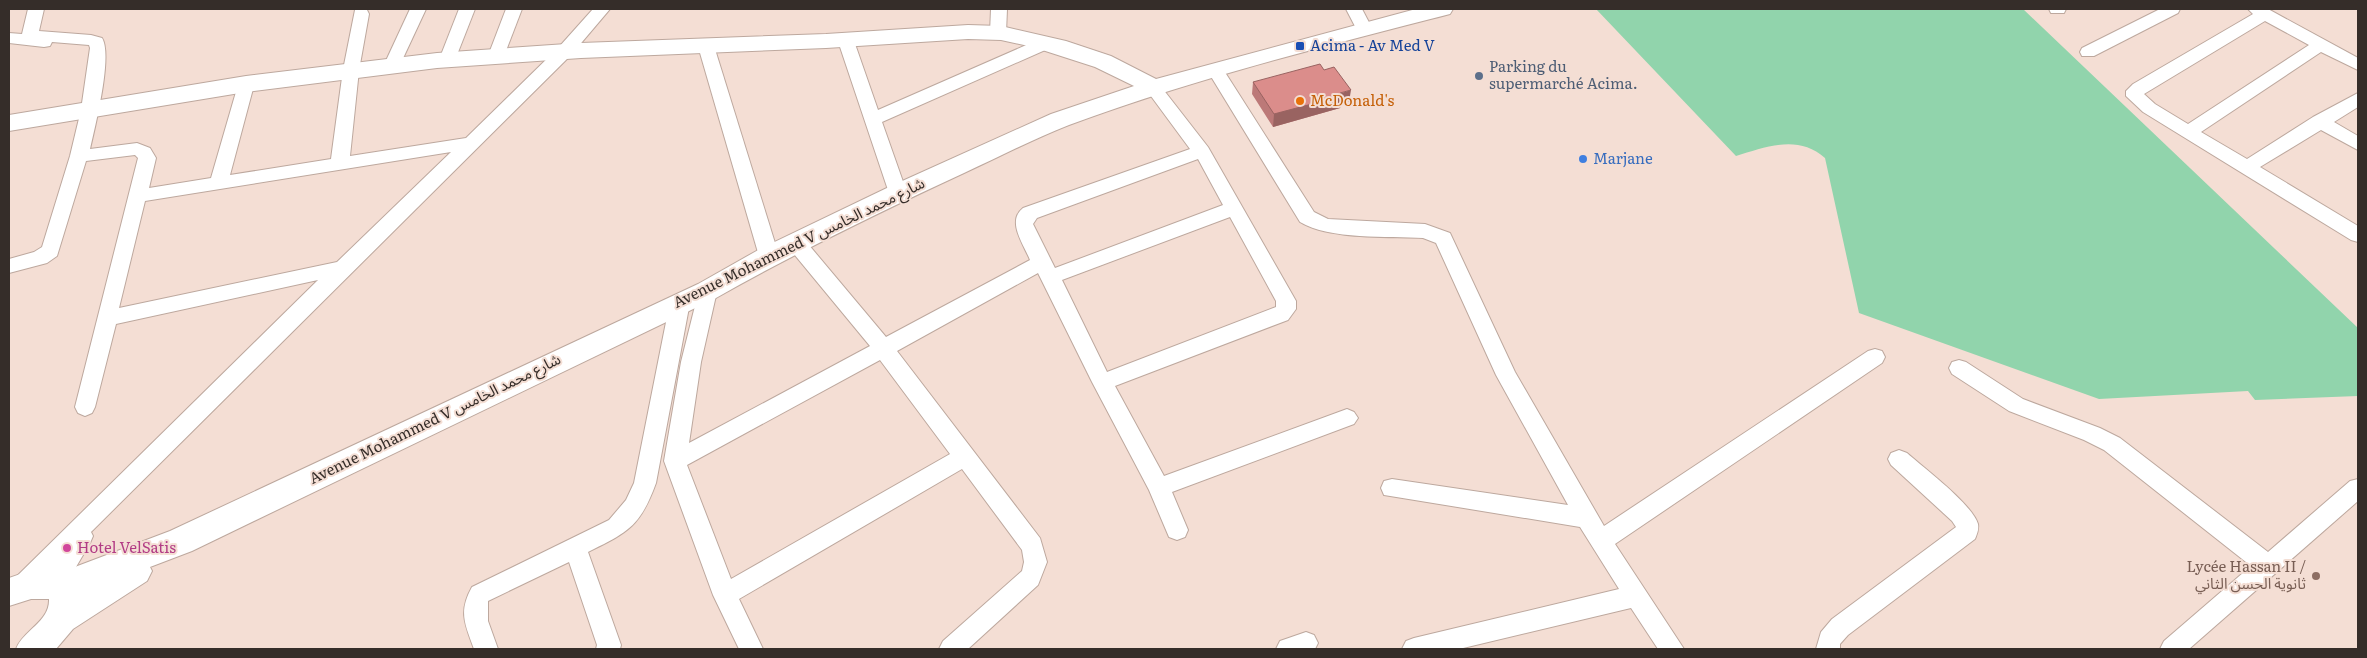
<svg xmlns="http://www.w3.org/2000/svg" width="2367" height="658" viewBox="0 0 2367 658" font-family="Literata,'Noto Sans Arabic',serif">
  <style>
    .green { fill: #91d4ac }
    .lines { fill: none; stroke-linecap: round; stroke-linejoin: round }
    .street-casing { stroke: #bda89e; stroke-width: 2 }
    .secondary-casing { stroke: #bda89e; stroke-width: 2 }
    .street { fill: #fff; fill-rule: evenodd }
    .secondary { fill: #fff; fill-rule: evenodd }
    .wall { fill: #bc7978 }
    .shaded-wall { fill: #996361 }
    .building { fill: #db8d8b; stroke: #996361 }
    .transit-dot { fill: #1a4fb4; stroke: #f4ded4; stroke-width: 2 }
    .service-dot { fill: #5c6f8a; stroke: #f4ded4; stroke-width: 2 }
    .food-dot { fill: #e8710a; stroke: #f4ded4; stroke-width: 2 }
    .shop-dot { fill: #3f7fe0; stroke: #f4ded4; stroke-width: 2 }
    .hotel-dot { fill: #d1479c; stroke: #f4ded4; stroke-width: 2 }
    .education-dot { fill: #8d6e63; stroke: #f4ded4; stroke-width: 2 }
    .labels { text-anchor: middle; stroke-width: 4; stroke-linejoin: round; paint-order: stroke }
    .transit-label { font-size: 15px; fill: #164399; stroke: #f4ded4; text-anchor: start }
    .service-label { font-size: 15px; fill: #4e5e75; stroke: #f4ded4; text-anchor: start }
    .food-label { font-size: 15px; fill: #c56008; stroke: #f4ded4; text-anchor: start }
    .shop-label { font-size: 15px; fill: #366cbe; stroke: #f4ded4; text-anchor: start }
    .street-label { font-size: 15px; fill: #352d29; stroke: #f4ded4 }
    .hotel-label { font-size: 15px; fill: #b23c85; stroke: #f4ded4; text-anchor: start }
    .education-label { font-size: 15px; fill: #785e54; stroke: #f4ded4; text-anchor: end }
  </style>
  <rect width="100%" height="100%" fill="#f4ded4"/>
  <path class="green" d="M 1596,9 L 2023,9 L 2358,328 L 2358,396 L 2255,400 L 2248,391 L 2099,399 L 1859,313 L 1825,158 C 1798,134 1766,147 1736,156 Z"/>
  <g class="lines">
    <g class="street-casing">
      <g id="street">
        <path d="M 28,9 L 44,9 L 39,31 L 91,35 L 102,38 C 113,55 95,127 90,149 L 137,143 L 150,148 L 156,158 L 149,188 L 211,178 L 238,85 L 240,81 L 252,81 L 254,85 L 230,175 L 331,159 L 343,70 L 355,10 L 367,10 L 369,14 L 359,70 L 350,156 L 466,138 L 559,47 L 593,9 L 610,9 L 571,55 L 91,532 L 93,536 L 90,543 L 62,591 L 54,594 L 46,591 L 42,584 L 45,579 L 30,593 L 22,596 L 14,593 L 10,586 L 14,579 L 318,280 L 116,324 L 95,407 L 92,413 L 85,416 L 78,413 L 75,407 L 138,158 L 135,155 L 86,161 L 57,256 L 47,263 L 9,273 L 9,259 L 34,252 L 42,247 L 70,156 L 81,110 L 90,48 L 89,45 L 52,42 L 50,46 L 44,47 L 9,43 L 9,33 L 22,34 ZM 451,152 L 337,262 L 119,308 L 145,201 Z"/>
        <polygon points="410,9 426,9 398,69 386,69 384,65"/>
        <polygon points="459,9 475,9 455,60 453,64 441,64 439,60"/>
        <polygon points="506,9 522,9 504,56 502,60 490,60 488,56"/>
        <polygon points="991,9 1007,9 1006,33 1004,37 992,37 990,33"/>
        <polygon points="1346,9 1362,9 1373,30 1371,34 1359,34"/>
        <polygon points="2049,9 2066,9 2064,13 2051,13"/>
        <polygon points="2160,9 2180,9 2178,13 2094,56 2082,56 2080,52 2082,48"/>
        <path d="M 2248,9 L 2268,9 L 2358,58 L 2358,70 L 2321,52 L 2201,132 L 2247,159 L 2313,117 L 2358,93 L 2358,107 L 2334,122 L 2358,136 L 2358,150 L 2321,130 L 2260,167 L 2358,226 L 2358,242 L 2351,240 L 2143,112 L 2126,96 L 2126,91 L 2133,84 L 2253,14 ZM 2265,21 L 2309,45 L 2188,124 L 2155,104 L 2144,94 Z"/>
        <polygon points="846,36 852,37 854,41 878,110 1040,39 1052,39 1054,43 1052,47 882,122 907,193 904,198 898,200 892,198 889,193 838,41 840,37"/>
        <polygon points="706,41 712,42 714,46 779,256 776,261 769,263 762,261 759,256 698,46 700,42"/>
        <path d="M 1215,65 L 1221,66 L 1314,212 L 1328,219 L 1425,224 L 1450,233 L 1515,372 L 1604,526 L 1868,351 L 1875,349 L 1882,351 L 1885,357 L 1882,363 L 1615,544 L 1684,649 L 1658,649 L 1631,608 L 1459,649 L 1402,649 L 1406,641 L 1414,638 L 1619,589 L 1580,527 L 1384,495 L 1381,488 L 1384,481 L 1392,479 L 1568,505 L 1496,375 L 1436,243 L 1423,238 C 1389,236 1329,240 1300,222 L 1207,70 L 1209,66 Z"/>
        <path d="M 1153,82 L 1159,84 L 1208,147 L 1296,301 L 1296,309 L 1288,320 L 1115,386 L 1164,476 L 1347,409 L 1354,412 L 1358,418 L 1354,424 L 1172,492 L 1188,530 L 1185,537 L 1177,540 L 1169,537 L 1149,490 L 1092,382 L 1038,273 L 897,351 L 1040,538 L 1047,562 L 1038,585 L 968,649 L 939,649 L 943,641 L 1022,571 L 1024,562 L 1022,550 L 962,469 L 739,599 L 763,649 L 739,649 L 713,595 L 664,461 L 681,362 L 700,286 L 707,284 L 714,286 L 717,291 L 701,362 L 689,443 L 870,346 L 789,248 L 787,243 L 789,238 L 796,236 L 803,238 L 886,337 L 1030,260 C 1024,245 1006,221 1023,208 L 1190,149 L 1145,88 L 1147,84 ZM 1198,159 L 1223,205 L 1055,268 L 1033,224 L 1037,218 ZM 1230,217 L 1276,301 L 1276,307 L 1107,372 L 1062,280 ZM 880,360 L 950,454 L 731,579 L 687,465 Z"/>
        <path d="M 680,294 L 687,297 L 690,302 L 656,483 C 640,527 628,532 588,552 L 621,645 L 620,649 L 596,649 L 597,645 L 569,562 L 488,601 L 488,621 L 498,649 L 474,649 C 465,624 458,612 472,587 L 609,520 L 626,500 L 634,483 L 670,302 L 673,297 Z"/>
        <polygon points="1959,360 1966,362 2023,399 2100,428 2120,438 2268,552 2350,481 2358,479 2358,501 2189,649 2160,649 2164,641 2251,566 2104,450 2084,440 2009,411 1952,374 1949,368 1952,362"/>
        <path d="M 1899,450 L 1907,453 C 1924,468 1972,504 1978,524 C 1979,530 1977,534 1975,539 L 1848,635 L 1840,644 L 1840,649 L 1816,649 L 1821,632 L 1832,619 L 1956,527 L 1952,521 L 1891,465 L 1888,459 L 1891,453 Z"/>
        <polygon points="1306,632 1314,635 1318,643 1315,649 1276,649 1280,641"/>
      </g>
    </g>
    <g class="secondary-casing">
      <path id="secondary" d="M 1416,9 L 1453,9 L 1450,14 C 1322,47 1193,79 1069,125 C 1033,139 999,157 964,173 C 880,212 797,252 716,298 L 192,551 L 150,567 L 152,571 L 147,581 L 73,629 L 56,649 L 16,649 C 23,630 50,622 49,599 L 31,599 L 9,606 L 9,578 C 26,572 41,566 59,573 L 170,531 L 698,284 L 760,249 L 889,187 L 1051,114 L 1134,86 L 1095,67 L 1033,47 L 1001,40 L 968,39 L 826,48 L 581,58 L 437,68 L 246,92 L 9,131 L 9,115 L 246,76 L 437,53 L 581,43 L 826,34 L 968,25 L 1001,26 L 1066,41 L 1111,56 L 1156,79 Z"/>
    </g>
    <use href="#street" class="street"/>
    <use href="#secondary" class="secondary"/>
  </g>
  <polygon class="wall" points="1253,82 1349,102 1341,104 1340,108 1273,127 1252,94"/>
  <polygon class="shaded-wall" points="1351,90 1349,102 1341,104 1340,108 1273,127 1274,114"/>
  <polygon class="building" points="1320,64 1324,70 1334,67 1351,90 1340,93 1342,96 1274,114 1253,82"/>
  <rect class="transit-dot" x="1295" y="41" width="10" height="10" rx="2.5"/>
  <circle class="service-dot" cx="1479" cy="76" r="5"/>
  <circle class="food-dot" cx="1300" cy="101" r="5"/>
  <circle class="shop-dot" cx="1583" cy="159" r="5"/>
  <circle class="hotel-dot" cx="67" cy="548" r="5"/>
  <circle class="education-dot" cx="2316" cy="576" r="5"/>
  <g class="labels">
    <g class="transit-label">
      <text x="1310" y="51">Acima - Av Med V</text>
    </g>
    <g class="service-label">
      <text x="1489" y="72">Parking du<tspan x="1489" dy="17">supermarché Acima.</tspan></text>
    </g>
    <g class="food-label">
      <text x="1310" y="106">McDonald's</text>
    </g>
    <g class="shop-label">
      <text x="1593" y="164">Marjane</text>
    </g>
    <g class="street-label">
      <text transform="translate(799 243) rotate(-26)" y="5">Avenue Mohammed V شارع محمد الخامس</text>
      <text transform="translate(435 419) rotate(-26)" y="5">Avenue Mohammed V شارع محمد الخامس</text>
    </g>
    <g class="hotel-label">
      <text x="77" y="553">Hotel VelSatis</text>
    </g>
    <g class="education-label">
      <text x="2306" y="572">Lycée Hassan II /<tspan x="2306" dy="17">ثانوية الحسن الثاني</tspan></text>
    </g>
  </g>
  <rect width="2367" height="658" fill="none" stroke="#352d29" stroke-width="20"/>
</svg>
